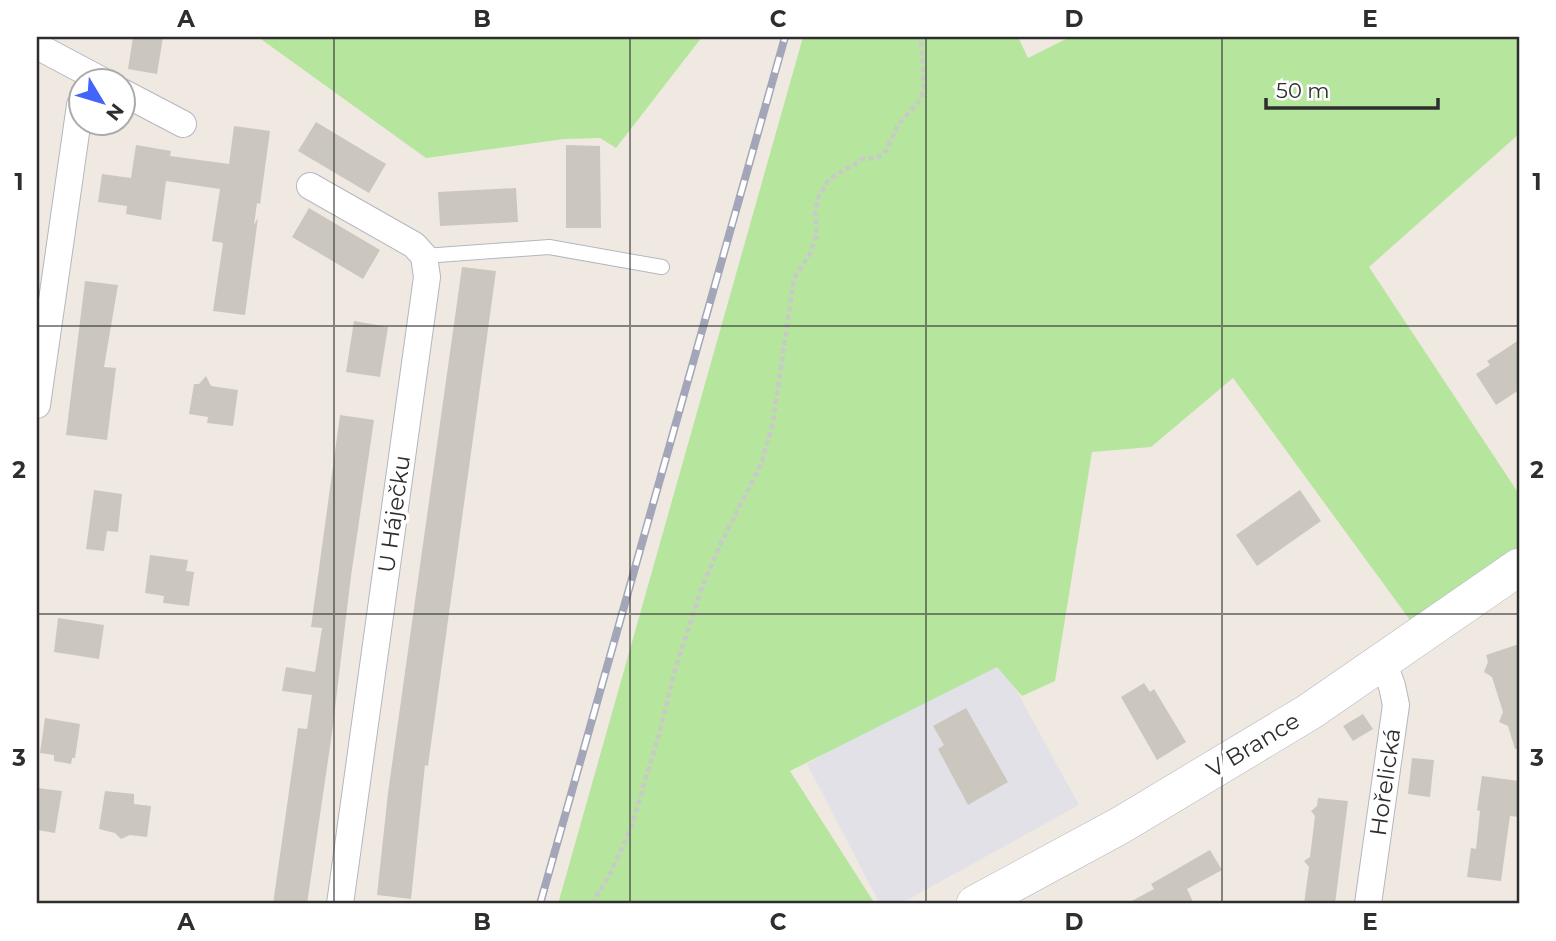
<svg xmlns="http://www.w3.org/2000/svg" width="1556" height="941" viewBox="0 0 1556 941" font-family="Montserrat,sans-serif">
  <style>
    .industrial { fill: #e3e1e8 }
    .green { fill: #b6e59e }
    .building { fill: #cbc7bf }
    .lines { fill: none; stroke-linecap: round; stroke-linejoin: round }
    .service-casing { stroke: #b4b7c1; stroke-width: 16 }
    .minor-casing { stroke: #b4b7c1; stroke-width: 28 }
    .secondary-casing { stroke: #b4b7c1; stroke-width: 38 }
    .path { stroke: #c9c9c9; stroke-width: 4.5; stroke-dasharray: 5 3.5; stroke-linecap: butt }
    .service { stroke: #fff; stroke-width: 14 }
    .minor { stroke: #fff; stroke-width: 26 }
    .secondary { stroke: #fff; stroke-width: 37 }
    .rail-casing { stroke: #a3a6b8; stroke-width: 8 }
    .rail { stroke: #fff; stroke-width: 5; stroke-dasharray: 16; stroke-linecap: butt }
    .grid { fill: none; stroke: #2e2e2e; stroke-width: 2; stroke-opacity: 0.55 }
    .labels { text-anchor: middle; stroke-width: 7; stroke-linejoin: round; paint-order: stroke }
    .street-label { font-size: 23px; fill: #2e2e2e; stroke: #fff }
    .neatline { fill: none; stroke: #2e2e2e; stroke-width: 2.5 }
    .grid-label { font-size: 23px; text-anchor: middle; font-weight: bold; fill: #2e2e2e }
  </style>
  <rect width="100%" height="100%" fill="#efe9e1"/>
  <polygon class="industrial" points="997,655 1079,805 900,904 880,904 807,764"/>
  <g class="green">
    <polygon points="258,37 702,37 616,148 600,138 564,139 426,158"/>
    <polygon points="803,37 1018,37 1028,58 1070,37 1519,37 1519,134 1369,267 1519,494 1519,548 1410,620 1233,378 1151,447 1092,452 1055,681 1022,696 997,667 790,771 875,904 558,904"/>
  </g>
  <g class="building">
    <polygon points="133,37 163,37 157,74 128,69"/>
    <polygon points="316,122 386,164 369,193 298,151"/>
    <polygon points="234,126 270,131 260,204 257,203 254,225 258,218 245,315 213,311 223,243 212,241 220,189 166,181 161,220 126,214 127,206 98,202 102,174 131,178 136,145 171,151 170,156 229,164"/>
    <polygon points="566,145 600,146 601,228 566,228"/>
    <polygon points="516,188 518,222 440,226 438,192"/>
    <polygon points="309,208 380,250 363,279 292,237"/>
    <polygon points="462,267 496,271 428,766 425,765 411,899 377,895 388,793"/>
    <polygon points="85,281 118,285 104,367 116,368 107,440 66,435"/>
    <polygon points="354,321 388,327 380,377 346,372"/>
    <polygon points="1519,340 1519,390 1496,405 1476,374 1490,365 1487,361"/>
    <polygon points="206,376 211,386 238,390 233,426 207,423 208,417 189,414 194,384 199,384"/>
    <polygon points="340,415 374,420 351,576 332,733 307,904 273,904 298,728 307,729 312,695 282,691 286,667 315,672 322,628 311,627"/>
    <polygon points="94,490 122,494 118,532 107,531 104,551 86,549"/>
    <polygon points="1300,490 1321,521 1257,566 1236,535"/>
    <polygon points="150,555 188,560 186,571 194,572 189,606 163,603 164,596 145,593"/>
    <polygon points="58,618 104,625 99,659 54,652"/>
    <polygon points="1519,644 1519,749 1515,749 1508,726 1499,722 1503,712 1492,677 1484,672 1488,662 1486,655"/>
    <polygon points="1144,683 1150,692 1154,689 1186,742 1157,760 1121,697"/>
    <polygon points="966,708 1008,782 968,805 938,749 944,745 933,726"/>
    <polygon points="1363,714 1373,729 1353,741 1343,726"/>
    <polygon points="45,718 80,724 75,758 72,758 71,764 54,761 54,755 40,753"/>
    <polygon points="1412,758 1434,760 1430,797 1408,794"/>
    <polygon points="1482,776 1519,781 1519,817 1510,816 1501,881 1467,877 1471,848 1476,849 1480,811 1477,810"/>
    <polygon points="37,788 62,791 55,833 37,830"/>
    <polygon points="105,791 134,794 134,804 151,806 147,837 130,835 121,839 115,833 99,829"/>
    <polygon points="1318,798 1348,801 1335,904 1304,904 1309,867 1304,861 1310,857 1315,816 1311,811 1317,806"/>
    <polygon points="1210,850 1222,870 1187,889 1194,904 1126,904 1154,889 1151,884"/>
  </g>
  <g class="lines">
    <g class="service-casing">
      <polyline id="service" points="424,256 549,247 662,267"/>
    </g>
    <g class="minor-casing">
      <g id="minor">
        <polyline points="37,46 101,80"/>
        <polyline points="122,92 183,124"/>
        <polyline points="310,186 414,245 424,256 427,277 340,904"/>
        <polyline points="37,405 80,105"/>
        <polyline points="1368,904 1396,705 1392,686 1383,661"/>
      </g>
    </g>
    <g class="secondary-casing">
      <polyline id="secondary" points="975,904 1121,825 1309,712 1519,567"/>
    </g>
    <polyline class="path" points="592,904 610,874 631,828 660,731 675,670 702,587 721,543 762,462 773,422 794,278 810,254 817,235 815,215 818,198 829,179 863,159 875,158 884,154 898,125 920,100 924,88 921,37"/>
    <use href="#service" class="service"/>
    <use href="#minor" class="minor"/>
    <use href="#secondary" class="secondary"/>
    <g class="rail-casing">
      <polyline id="rail" points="540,904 785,37"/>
    </g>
    <use href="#rail" class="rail"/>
  </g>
  <path class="grid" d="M 334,37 L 334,904M 630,37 L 630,904M 926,37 L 926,904M 1222,37 L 1222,904M 37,326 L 1519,326M 37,614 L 1519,614"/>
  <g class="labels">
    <g class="street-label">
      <text transform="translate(394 514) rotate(-82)" y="8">U Háječku</text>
      <text transform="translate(1253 745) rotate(-31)" y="8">V Brance</text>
      <text transform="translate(1385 782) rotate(-82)" y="8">Hořelická</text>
    </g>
  </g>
  <rect width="1556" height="941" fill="none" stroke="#ffffff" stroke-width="77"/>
  <g transform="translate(102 102) rotate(128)"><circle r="33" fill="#ffffff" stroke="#ababab" stroke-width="2"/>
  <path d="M0-5L12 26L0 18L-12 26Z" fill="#4264fb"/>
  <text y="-10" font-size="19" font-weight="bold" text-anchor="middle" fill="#2e2e2e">N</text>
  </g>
  <path d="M1266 98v10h172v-10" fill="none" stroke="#2e2e2e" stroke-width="3.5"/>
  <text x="1276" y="98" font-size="21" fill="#2e2e2e" stroke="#ffffff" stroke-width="5" paint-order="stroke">50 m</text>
  <rect x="38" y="38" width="1480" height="864" class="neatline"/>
  <g class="grid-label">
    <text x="186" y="27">A</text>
    <text x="482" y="27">B</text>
    <text x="778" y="27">C</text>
    <text x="1074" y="27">D</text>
    <text x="1370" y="27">E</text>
    <text x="19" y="190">1</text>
    <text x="1537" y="190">1</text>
    <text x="19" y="478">2</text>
    <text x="1537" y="478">2</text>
    <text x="19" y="766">3</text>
    <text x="1537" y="766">3</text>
    <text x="186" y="930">A</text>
    <text x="482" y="930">B</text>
    <text x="778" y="930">C</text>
    <text x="1074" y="930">D</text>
    <text x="1370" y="930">E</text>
  </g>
</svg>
